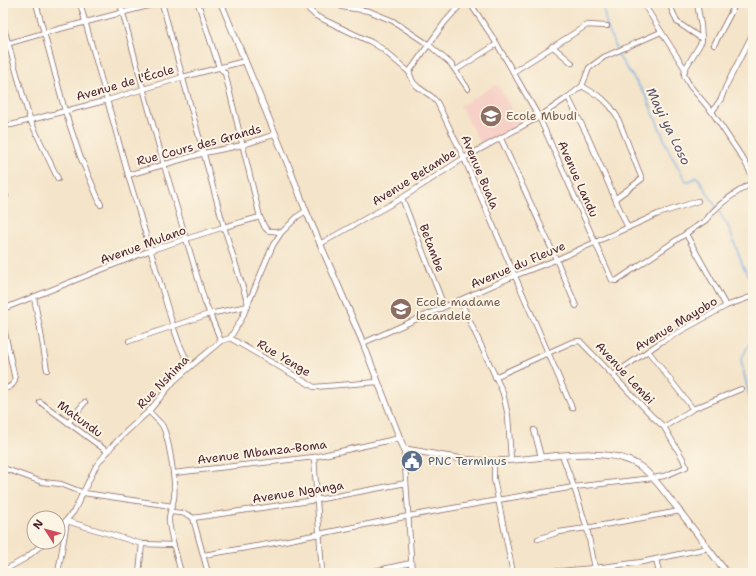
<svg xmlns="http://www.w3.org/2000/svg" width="756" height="576" viewBox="0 0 756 576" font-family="'Shantell Sans',sans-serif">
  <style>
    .built { fill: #f7d1c7 }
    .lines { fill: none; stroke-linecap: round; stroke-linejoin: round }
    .stream { stroke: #77afe6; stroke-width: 1.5 }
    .minor-casing { stroke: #866462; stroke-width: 6 }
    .tertiary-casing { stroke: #866462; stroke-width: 7 }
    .minor { stroke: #fff; stroke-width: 4.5 }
    .tertiary { stroke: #fff; stroke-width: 5.5 }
    .labels { text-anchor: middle; stroke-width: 4; stroke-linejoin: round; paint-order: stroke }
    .street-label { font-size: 12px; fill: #4a1f2b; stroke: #fcf5e5 }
    .education-label { font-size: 12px; fill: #785e54; stroke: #fcf5e5; text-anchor: start }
    .service-label { font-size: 12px; fill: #4e5e75; stroke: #fcf5e5; text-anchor: start }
    .water-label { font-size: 13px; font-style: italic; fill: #5a516c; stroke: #fcf5e5 }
  </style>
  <rect width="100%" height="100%" fill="#fcf5e5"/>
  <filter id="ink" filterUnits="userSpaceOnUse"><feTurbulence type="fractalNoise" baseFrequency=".025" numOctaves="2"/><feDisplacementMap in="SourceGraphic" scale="8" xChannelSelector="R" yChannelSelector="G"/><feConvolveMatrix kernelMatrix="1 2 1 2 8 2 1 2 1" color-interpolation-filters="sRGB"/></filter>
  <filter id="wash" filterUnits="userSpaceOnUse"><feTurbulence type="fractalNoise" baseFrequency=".012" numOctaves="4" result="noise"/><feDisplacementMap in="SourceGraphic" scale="16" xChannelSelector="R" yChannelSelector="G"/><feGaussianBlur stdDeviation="0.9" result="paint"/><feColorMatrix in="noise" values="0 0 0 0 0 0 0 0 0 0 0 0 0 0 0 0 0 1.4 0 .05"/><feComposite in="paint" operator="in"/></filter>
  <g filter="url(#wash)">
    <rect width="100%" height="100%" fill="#f4e4c9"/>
    <polygon class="built" points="497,84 522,127 483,148 460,106"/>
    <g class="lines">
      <g class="stream">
        <polyline points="602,3 607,26 619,57 646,96 670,153 686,181 690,181 697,177 702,184 729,228 743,266 753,284"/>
        <polyline points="753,81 753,90"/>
        <polyline points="753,336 741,360 753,413"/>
      </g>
    </g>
  </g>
  <g filter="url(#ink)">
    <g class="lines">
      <g class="minor-casing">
        <g id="minor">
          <polyline points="36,3 65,111 80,156 101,205"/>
          <polyline points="80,3 128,175 173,326 179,343 190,367"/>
          <polyline points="120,3 164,165 205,302 221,341"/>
          <polyline points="162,3 224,227 248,304"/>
          <path d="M 198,3 L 219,67 L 225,73 L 260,217 C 263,222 264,232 272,231 C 276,231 277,231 281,233"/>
          <polyline points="302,3 316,16 371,42 381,48 409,72 413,82 418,87 425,92 431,96 437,102 464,158 572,408"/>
          <polyline points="453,3 458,6"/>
          <path d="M 470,3 L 497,44 L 539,117 L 612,280 L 616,281 L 706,220 C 718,203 736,193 753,182"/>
          <polyline points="643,3 685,69 684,75 690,86 712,112 745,162 753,178"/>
          <polyline points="669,3 677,22 702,39"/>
          <polyline points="342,7 369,11 393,21 429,45 451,64 468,89"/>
          <polyline points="3,25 30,120 58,179"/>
          <polyline points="3,45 44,33 159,3"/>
          <polyline points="714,45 736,3"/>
          <polyline points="552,46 572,63"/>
          <polyline points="685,69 702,41 701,26 697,3"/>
          <polyline points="456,70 497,44"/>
          <polyline points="409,72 445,22 462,3"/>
          <polyline points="513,72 587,25 607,26"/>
          <polyline points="582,86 602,98 610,106 617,116 642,179 616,198"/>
          <polyline points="568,97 587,135 628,228"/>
          <polyline points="712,112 721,99 726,86 753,33"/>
          <polyline points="3,119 7,125 11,125 108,100 183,77 245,61"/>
          <path d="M 501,139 C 526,194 553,249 576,306"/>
          <polyline points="128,175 204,153 243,145 276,134"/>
          <polyline points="402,198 444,306"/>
          <polyline points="3,199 6,196"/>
          <polyline points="686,234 726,306"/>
          <polyline points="320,244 402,198 464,158 539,117 568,97 582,86 589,68 604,57 661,32"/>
          <polyline points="34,298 40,328 47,370"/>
          <polyline points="460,300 503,393 508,416 511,460"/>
          <polyline points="3,309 151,250 224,227 260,217"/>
          <path d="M 3,324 L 15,379 C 14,386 9,388 3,389"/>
          <polyline points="230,338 314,387 378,382"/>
          <polyline points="129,341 209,314 248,306"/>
          <polyline points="363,343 514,276 558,259 658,214 698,201"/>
          <polyline points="648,351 693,409"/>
          <polyline points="613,375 661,342 726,306 753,296"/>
          <polyline points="40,402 108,452"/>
          <path d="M 149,411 C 153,416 158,420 162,425 C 169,437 176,484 174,498 C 173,505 168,514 169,522 C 171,539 177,556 181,573"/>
          <polyline points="68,423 85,402"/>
          <polyline points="664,427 693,409 741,389"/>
          <polyline points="534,430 541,457"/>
          <polyline points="404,449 412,573"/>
          <polyline points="562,455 574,487 587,528 680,511"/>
          <polyline points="314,457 322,573"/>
          <polyline points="494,461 494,479 513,573"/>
          <polyline points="3,468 42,482 61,484 84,493 172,506"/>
          <polyline points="174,473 314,457 400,438"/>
          <path d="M 171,512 C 178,513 187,512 193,518 L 208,573"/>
          <polyline points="193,518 316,500 406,483"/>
          <polyline points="58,530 74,511 96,466 112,446 126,432 149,411 174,381 190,367 221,341 230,338 242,318 273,245 281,233 298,216 306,211"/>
          <polyline points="538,539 559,532 587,528 595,568 538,573"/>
          <polyline points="204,555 269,544 409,516 498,500 574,487 653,478 664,476 686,467 683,459 664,427 652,416 580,341 572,342 495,377"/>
          <polyline points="656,559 659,573"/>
          <polyline points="3,571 26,558 45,542"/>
          <polyline points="58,573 67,521 142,544 174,545"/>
          <polyline points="139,573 142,544"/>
          <polyline points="365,573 411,563"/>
          <polyline points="597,573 595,568 642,562 708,548"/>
        </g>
      </g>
      <g class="tertiary-casing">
        <path id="tertiary" d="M 221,3 L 289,167 L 306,211 L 363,343 L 404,449 C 432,453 466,462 494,461 C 534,461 608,442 641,467 C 652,475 661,487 669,498 C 689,522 707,548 727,573"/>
      </g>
      <use href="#minor" class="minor"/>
      <use href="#tertiary" class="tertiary"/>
    </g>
  </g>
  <defs>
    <g id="school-disc" transform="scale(1.15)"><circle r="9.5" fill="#8d6e63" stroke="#fcf5e5"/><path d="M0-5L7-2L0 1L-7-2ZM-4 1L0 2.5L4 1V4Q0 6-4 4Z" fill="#fff"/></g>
    <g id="civic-disc" transform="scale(1.15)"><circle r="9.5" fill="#5c6f8a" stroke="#fcf5e5"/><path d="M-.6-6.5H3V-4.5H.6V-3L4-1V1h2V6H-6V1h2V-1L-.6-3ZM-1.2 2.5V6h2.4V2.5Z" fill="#fff"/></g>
  </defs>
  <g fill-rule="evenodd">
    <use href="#school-disc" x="491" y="116"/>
    <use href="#school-disc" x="401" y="309"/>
    <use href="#civic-disc" x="412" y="461"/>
  </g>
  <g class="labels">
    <g class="street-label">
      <text transform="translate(125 83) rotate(-16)" y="4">Avenue de l'École</text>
      <text transform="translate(199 145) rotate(-15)" y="4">Rue Cours des Grands</text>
      <text transform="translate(480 172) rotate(67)" y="4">Avenue Buala</text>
      <text transform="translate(414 177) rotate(-32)" y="4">Avenue Betambe</text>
      <text transform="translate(578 179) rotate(66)" y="4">Avenue Landu</text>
      <text transform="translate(143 245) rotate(-20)" y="4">Avenue Mulano</text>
      <text transform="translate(432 248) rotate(69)" y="4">Betambe</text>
      <text transform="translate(518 265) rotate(-23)" y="4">Avenue du Fleuve</text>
      <text transform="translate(676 324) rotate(-31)" y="4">Avenue Mayobo</text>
      <text transform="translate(284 358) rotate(31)" y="4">Rue Yenge</text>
      <text transform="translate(625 373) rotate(47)" y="4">Avenue Lembi</text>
      <text transform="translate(163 382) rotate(-46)" y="4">Rue Nshima</text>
      <text transform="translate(80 419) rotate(36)" y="4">Matundu</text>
      <text transform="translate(262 452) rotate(-7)" y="4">Avenue Mbanza-Boma</text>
      <text transform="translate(298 492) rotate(-9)" y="4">Avenue Nganga</text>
    </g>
    <g class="education-label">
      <text x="506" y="120">Ecole Mbudi</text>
      <text x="416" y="306">Ecole madame<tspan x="416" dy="14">lecandele</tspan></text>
    </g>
    <g class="service-label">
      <text x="428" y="465">PNC Terminus</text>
    </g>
    <g class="water-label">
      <text transform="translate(669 126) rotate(64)" y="5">Mayi ya Loso</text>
    </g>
  </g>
  <rect width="756" height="576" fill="none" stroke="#fcf5e5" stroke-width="16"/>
  <g transform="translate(46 530) rotate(306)"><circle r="19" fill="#fcf5e5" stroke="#b59f9b"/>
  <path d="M0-3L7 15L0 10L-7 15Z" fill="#d1495b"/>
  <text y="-6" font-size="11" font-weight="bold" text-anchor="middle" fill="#4a1f2b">N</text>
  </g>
</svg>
